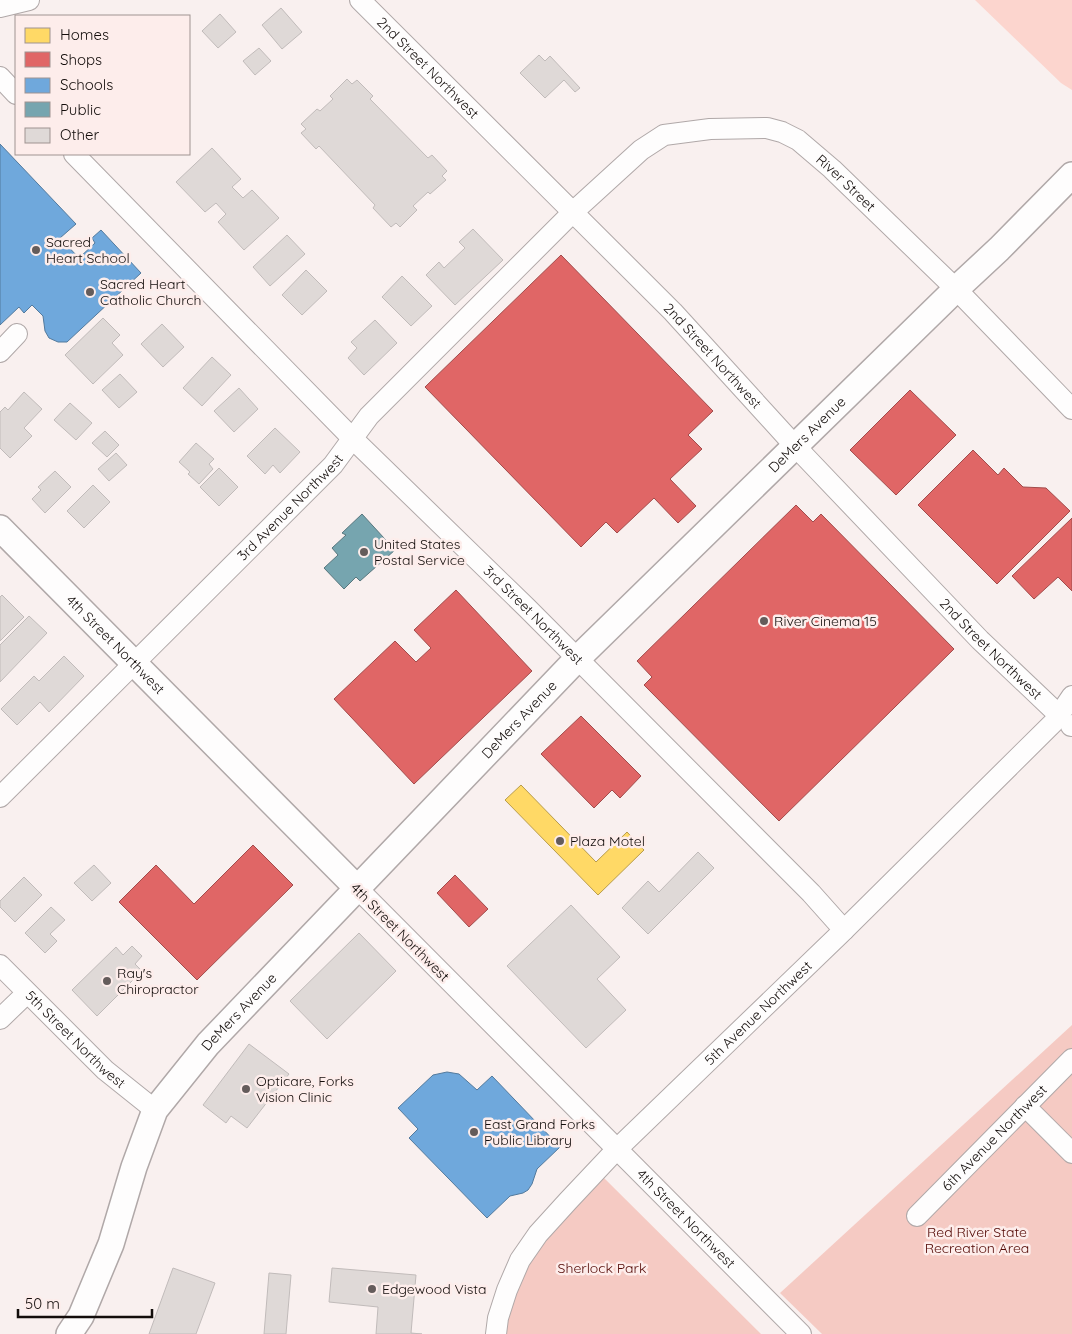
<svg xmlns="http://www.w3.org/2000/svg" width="1072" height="1334" viewBox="0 0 1072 1334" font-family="Quicksand,sans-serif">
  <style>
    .green { fill: #f5cac3 }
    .water { fill: #fcd5ce }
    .homes { fill: #ffd966; stroke: #b89c4b }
    .shops { fill: #e06666; stroke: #a24b4b }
    .schools { fill: #6fa8dc; stroke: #537a9d }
    .public { fill: #76a5af; stroke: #58777e }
    .building { fill: #dfd9d7; stroke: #c1bbba }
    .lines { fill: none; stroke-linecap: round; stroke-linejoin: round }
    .minor-casing { stroke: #b0a8a8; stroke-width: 22 }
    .major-casing { stroke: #b0a8a8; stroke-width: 28 }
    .minor { stroke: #fefdfd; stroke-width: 20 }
    .major { stroke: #fefdfd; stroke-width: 25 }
    .poi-dot { fill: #645c5b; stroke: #fdedeb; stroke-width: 2 }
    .labels { text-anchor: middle; stroke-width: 5; stroke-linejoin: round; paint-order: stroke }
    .street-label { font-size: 14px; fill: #130d0b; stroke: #fdedeb }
    .poi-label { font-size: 14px; fill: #130d0b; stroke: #fdedeb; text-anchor: start }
    .park-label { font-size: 14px; fill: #520703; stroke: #fdedeb }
  </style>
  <rect width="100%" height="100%" fill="#f9f0ef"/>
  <g class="green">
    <polygon points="1072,1025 1072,1334 822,1334 780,1293"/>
    <polygon points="600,1174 761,1334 496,1334 520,1260"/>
  </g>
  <polygon class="water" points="975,0 1072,0 1072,90 1061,83"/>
  <polygon class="homes" points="521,785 596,862 627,832 644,850 598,895 505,800"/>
  <g class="shops">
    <polygon points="561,255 713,411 688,435 702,449 670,479 696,506 678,523 654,498 617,533 606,522 581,547 425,387"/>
    <polygon points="910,390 956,435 896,495 850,450"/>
    <polygon points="973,450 998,475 1004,468 1023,487 1046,488 1070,511 997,584 918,505"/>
    <polygon points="796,505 813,522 821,514 954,649 779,821 644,685 652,677 637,661"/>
    <polygon points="1072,518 1072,591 1058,577 1034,599 1012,576"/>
    <polygon points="456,590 532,671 414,784 334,699 395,641 416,662 431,648 414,630"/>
    <polygon points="581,716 641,776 620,798 612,790 594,808 541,754"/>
    <polygon points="253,845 293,885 197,980 119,902 156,865 194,904"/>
    <polygon points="455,875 488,909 469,927 437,893"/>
  </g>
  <g class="schools">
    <polygon points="0,144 76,224 60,238 79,258 95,243 92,238 101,230 141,273 67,342 58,342 49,338 45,331 43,316 32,305 24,313 19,307 0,325"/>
    <polygon points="447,1072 459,1074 477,1090 492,1076 560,1147 537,1169 532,1184 528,1190 523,1193 510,1196 487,1218 409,1138 418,1129 398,1108 433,1075"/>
  </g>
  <polygon class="public" points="362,514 395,550 360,581 356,577 344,589 324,568 338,555 332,548 346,535 342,533"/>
  <g class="building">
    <polygon points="281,8 302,32 282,49 262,25"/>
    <polygon points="220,14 236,32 218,48 202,31"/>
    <polygon points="259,48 271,61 255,75 243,61"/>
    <polygon points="539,55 545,61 550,56 580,88 575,92 564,80 545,98 520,73"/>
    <polygon points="347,79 352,84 357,80 373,96 370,99 428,158 432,155 447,171 442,176 446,180 430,194 428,192 413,206 417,210 400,227 396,223 391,227 373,208 375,205 319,146 316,149 301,133 306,129 301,124 317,109 320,111 333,99 330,96"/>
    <polygon points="212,148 241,179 232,187 243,198 252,190 279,218 244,250 218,222 226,214 216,203 205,212 176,182"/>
    <polygon points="473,229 503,260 455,305 426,275 439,262 444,268 465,248 459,242"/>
    <polygon points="287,235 305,254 270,286 253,267"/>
    <polygon points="306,270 327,291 302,315 282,295"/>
    <polygon points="402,276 432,306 411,326 382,297"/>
    <polygon points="103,318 120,335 112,343 123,355 93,384 65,355"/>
    <polygon points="375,320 397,343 364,375 348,358 357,348 351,342"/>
    <polygon points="162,324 184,347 163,367 141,344"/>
    <polygon points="212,357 231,375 202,406 183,388"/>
    <polygon points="120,374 137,392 119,408 102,390"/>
    <polygon points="239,388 258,409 234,432 214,411"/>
    <polygon points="24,392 42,409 24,428 32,436 10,458 0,448 0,412 5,407 8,410"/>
    <polygon points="70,403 92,423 76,440 54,420"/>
    <polygon points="275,428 300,452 280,473 273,465 265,474 247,456"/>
    <polygon points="105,431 119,445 107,457 92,443"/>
    <polygon points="196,443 214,459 209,464 213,469 199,484 188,474 190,472 179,462"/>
    <polygon points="116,453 127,465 109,481 98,469"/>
    <polygon points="219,468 238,487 219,506 200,487"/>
    <polygon points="55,471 71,487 45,513 32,499 41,490 38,487"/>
    <polygon points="93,485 110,502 84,528 67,511"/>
    <polygon points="2,595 24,617 0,641 0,597"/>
    <polygon points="29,616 47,633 0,682 0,645"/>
    <polygon points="64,656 84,676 49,712 40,702 17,725 1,709 34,676 39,681"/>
    <polygon points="698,852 714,868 648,934 622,908 648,881 659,892"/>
    <polygon points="94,865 111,883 92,901 74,883"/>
    <polygon points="24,877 42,895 15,922 0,907 0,901"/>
    <polygon points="571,905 620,957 597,979 626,1010 586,1048 507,966"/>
    <polygon points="51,907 65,920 50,934 57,941 45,953 25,933"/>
    <polygon points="359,933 396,971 327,1039 290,1001"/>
    <polygon points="132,946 142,956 135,964 142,971 97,1016 72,990 116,947 123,955"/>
    <polygon points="249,1044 289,1074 247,1128 231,1116 226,1123 203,1105"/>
    <polygon points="173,1268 215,1283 196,1334 149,1334"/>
    <polygon points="332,1268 416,1275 411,1333 422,1334 376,1334 378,1307 329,1302"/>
    <polygon points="269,1273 291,1275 286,1334 264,1334"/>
  </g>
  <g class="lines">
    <g class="minor-casing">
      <g id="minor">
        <path id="s1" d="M 360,0 L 673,312 L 795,446 L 980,640 L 1060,716"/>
        <polyline points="0,7 29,0"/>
        <polyline points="0,77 16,94"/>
        <path id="s2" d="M 74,154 L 352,438 L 527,608 L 811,893 L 844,930"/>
        <polyline points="0,352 17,334"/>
        <polyline points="1071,726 1072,725"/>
        <path id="s3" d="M 0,797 L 333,465 L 369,416 L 573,212 L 641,150 L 664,135 L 710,129 L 767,128 L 782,132 L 798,140 L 832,169 L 956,289 L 1072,409"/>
        <path id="s4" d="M 358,889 L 801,1334"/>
        <path id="s5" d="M 0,965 L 105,1070 L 155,1110"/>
        <polyline points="0,1019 27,993"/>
        <polyline points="1025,1106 1072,1153"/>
        <path id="s6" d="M 917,1216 L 1072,1059"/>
        <path id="s7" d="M 496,1334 L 498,1318 L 507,1290 L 520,1260 L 538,1234 L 568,1201 L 616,1150 L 840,934 L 1055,721 L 1072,696"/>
      </g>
    </g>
    <g class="major-casing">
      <g id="major">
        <path id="s8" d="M 0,528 L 358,889"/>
        <path id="s9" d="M 69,1334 L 81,1316 L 111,1244 L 134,1167 L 155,1110 L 208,1044 L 577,659 L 956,289 L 999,249 L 1072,175"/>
      </g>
    </g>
    <use href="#minor" class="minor"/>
    <use href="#major" class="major"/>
  </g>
  <g class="poi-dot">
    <circle cx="36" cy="250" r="5"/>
    <circle cx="90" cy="292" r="5"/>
    <circle cx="364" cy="552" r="5"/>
    <circle cx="764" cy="621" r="5"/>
    <circle cx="560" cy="841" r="5"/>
    <circle cx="107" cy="981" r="5"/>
    <circle cx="246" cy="1089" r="5"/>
    <circle cx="474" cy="1132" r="5"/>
    <circle cx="372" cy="1289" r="5"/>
  </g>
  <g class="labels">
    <g class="street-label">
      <text dy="5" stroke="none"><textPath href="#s1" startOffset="96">2nd Street Northwest</textPath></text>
      <text dy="5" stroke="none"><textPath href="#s3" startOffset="1140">River Street</textPath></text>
      <text dy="5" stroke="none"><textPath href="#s1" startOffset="501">2nd Street Northwest</textPath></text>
      <text dy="5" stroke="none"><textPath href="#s9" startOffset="1180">DeMers Avenue</textPath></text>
      <text dy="5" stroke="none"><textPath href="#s3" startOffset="410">3rd Avenue Northwest</textPath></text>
      <text dy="5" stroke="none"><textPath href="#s2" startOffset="651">3rd Street Northwest</textPath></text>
      <text dy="5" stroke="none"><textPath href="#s8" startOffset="164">4th Street Northwest</textPath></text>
      <text dy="5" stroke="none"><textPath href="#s1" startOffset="905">2nd Street Northwest</textPath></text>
      <text dy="5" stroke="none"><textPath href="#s9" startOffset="775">DeMers Avenue</textPath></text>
      <text transform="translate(400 932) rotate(45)" y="5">4th Street Northwest</text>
      <text dy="5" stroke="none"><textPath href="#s9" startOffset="370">DeMers Avenue</textPath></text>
      <text dy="5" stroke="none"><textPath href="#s7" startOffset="422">5th Avenue Northwest</textPath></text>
      <text dy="5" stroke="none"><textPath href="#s5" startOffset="106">5th Street Northwest</textPath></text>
      <text dy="5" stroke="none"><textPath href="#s6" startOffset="110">6th Avenue Northwest</textPath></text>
      <text dy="5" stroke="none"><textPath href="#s4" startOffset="465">4th Street Northwest</textPath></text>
    </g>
    <g class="poi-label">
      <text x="46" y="247">Sacred<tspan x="46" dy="16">Heart School</tspan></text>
      <text x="100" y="289">Sacred Heart<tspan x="100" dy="16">Catholic Church</tspan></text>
      <text x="374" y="549">United States<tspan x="374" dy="16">Postal Service</tspan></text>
      <text x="774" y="626">River Cinema 15</text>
      <text x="570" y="846">Plaza Motel</text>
      <text x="117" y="978">Ray's<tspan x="117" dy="16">Chiropractor</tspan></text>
      <text x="256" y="1086">Opticare, Forks<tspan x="256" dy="16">Vision Clinic</tspan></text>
      <text x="484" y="1129">East Grand Forks<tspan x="484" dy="16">Public Library</tspan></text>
      <text x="382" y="1294">Edgewood Vista</text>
    </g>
    <g class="park-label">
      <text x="977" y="1237">Red River State<tspan x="977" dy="16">Recreation Area</tspan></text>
      <text x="602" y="1273">Sherlock Park</text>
    </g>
  </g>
  <rect x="15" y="15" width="175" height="140" fill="#fdedeb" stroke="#9f9391"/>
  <rect x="25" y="28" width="25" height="15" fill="#ffd966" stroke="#9f9391"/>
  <text x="60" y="40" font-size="15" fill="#130d0b">Homes</text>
  <rect x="25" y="52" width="25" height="15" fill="#e06666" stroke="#9f9391"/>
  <text x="60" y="65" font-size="15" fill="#130d0b">Shops</text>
  <rect x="25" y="78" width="25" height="15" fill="#6fa8dc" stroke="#9f9391"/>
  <text x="60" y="90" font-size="15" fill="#130d0b">Schools</text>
  <rect x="25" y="102" width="25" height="15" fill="#76a5af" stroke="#9f9391"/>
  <text x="60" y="115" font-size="15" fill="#130d0b">Public</text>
  <rect x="25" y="128" width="25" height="15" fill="#dfd9d7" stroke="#9f9391"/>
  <text x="60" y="140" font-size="15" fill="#130d0b">Other</text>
  <path d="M18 1309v8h134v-8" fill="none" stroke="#130d0b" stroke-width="2.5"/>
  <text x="25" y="1309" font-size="15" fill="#130d0b" stroke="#fdedeb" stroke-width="4" paint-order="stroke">50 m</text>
</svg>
